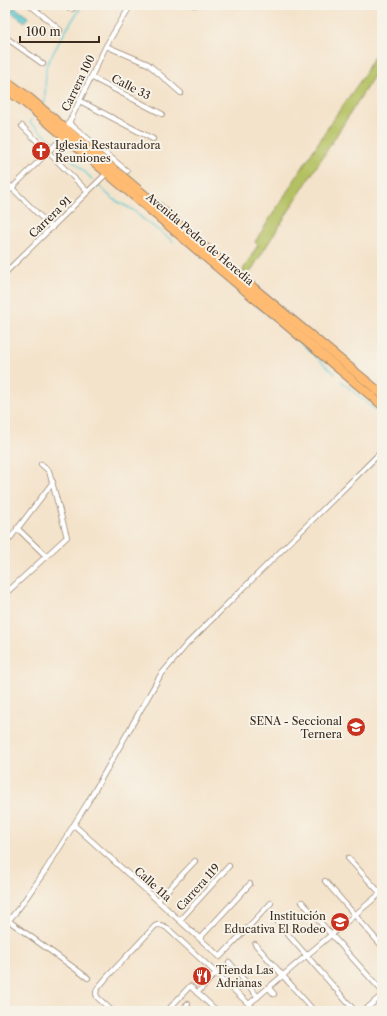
<svg xmlns="http://www.w3.org/2000/svg" width="387" height="1016" viewBox="0 0 387 1016" font-family="'Libre Caslon Text',serif">
  <style>
    .green { fill: #b4c162; stroke: #787640 }
    .water { fill: #5cc9d2; stroke: #4c7a78 }
    .lines { fill: none; stroke-linecap: round; stroke-linejoin: round }
    .stream { stroke: #5cc9d2; stroke-width: 1.5 }
    .minor-casing { stroke: #988674; stroke-width: 6 }
    .trunk-casing { stroke: #988674; stroke-width: 10 }
    .minor { stroke: #fff; stroke-width: 4.5 }
    .trunk { stroke: #ffbb71; stroke-width: 8 }
    .labels { text-anchor: middle; stroke-width: 4; stroke-linejoin: round; paint-order: stroke }
    .street-label { font-size: 11px; fill: #3b2a1e; stroke: #f7f3e8 }
    .poi-label { font-size: 11px; fill: #3b2a1e; stroke: #f7f3e8; text-anchor: start }
  </style>
  <rect width="100%" height="100%" fill="#f7f3e8"/>
  <filter id="ink" filterUnits="userSpaceOnUse"><feTurbulence type="fractalNoise" baseFrequency=".025" numOctaves="2"/><feDisplacementMap in="SourceGraphic" scale="8" xChannelSelector="R" yChannelSelector="G"/><feConvolveMatrix kernelMatrix="1 2 1 2 8 2 1 2 1" color-interpolation-filters="sRGB"/></filter>
  <filter id="wash" filterUnits="userSpaceOnUse"><feTurbulence type="fractalNoise" baseFrequency=".012" numOctaves="4" result="noise"/><feDisplacementMap in="SourceGraphic" scale="16" xChannelSelector="R" yChannelSelector="G"/><feGaussianBlur stdDeviation="0.9" result="paint"/><feColorMatrix in="noise" values="0 0 0 0 0 0 0 0 0 0 0 0 0 0 0 0 0 1.4 0 .05"/><feComposite in="paint" operator="in"/></filter>
  <g filter="url(#wash)">
    <rect width="100%" height="100%" fill="#f4e3cb"/>
    <polygon class="green" points="382,41 382,63 247,277 244,274 244,272 243,270 258,245 255,242 334,118 363,77"/>
    <polygon class="water" points="14,7 28,17 25,22 11,12"/>
    <g class="lines">
      <g class="stream">
        <polyline points="381,5 382,6"/>
        <polyline points="44,105 45,100 46,66 63,35 82,5"/>
        <polyline points="32,119 30,123 53,141"/>
        <polyline points="59,147 92,179"/>
        <polyline points="98,185 113,199 133,210 143,219 173,241"/>
        <polyline points="232,286 277,322"/>
        <polyline points="291,334 335,374"/>
        <polyline points="341,381 382,416"/>
      </g>
    </g>
  </g>
  <g filter="url(#ink)">
    <g class="lines">
      <g class="minor-casing">
        <g id="minor">
          <polyline points="30,5 60,30"/>
          <polyline points="64,5 68,8 72,9 75,7 77,5"/>
          <polyline points="194,5 195,5"/>
          <polyline points="5,37 43,64"/>
          <polyline points="106,46 148,64 181,93"/>
          <polyline points="91,77 162,114"/>
          <polyline points="80,101 153,139"/>
          <polyline points="69,123 127,171"/>
          <polyline points="22,126 88,192"/>
          <polyline points="66,129 106,46 116,29 131,5"/>
          <polyline points="5,181 52,228"/>
          <polyline points="5,195 63,137"/>
          <polyline points="5,273 106,174"/>
          <polyline points="17,528 46,556"/>
          <polyline points="5,545 53,482"/>
          <polyline points="5,594 67,537 49,471 41,464"/>
          <polyline points="74,825 220,957 271,903"/>
          <polyline points="348,858 382,895"/>
          <polyline points="325,881 382,946"/>
          <polyline points="158,900 195,861"/>
          <polyline points="302,902 382,991"/>
          <polyline points="180,920 229,866"/>
          <polyline points="9,921 88,978"/>
          <polyline points="278,923 355,1011"/>
          <polyline points="5,925 19,908 45,871 88,802 160,676 187,644 382,451"/>
          <polyline points="200,938 250,884"/>
          <polyline points="255,944 314,1011"/>
          <polyline points="229,962 258,997"/>
          <polyline points="269,988 274,994"/>
          <polyline points="197,993 216,973"/>
          <polyline points="249,1004 382,892"/>
          <path d="M 112,1011 L 97,997 L 96,993 L 97,989 L 108,976 L 155,926 C 159,924 163,925 167,928 L 216,973 L 256,1011"/>
          <polyline points="167,1011 190,986 217,1011"/>
          <polyline points="181,1011 188,1004"/>
          <polyline points="364,1011 382,995"/>
        </g>
      </g>
      <g class="trunk-casing">
        <g id="trunk">
          <polyline points="5,80 27,96 66,129 152,201 215,256 382,394"/>
          <polyline points="5,89 25,103 210,261 382,405"/>
        </g>
      </g>
      <use href="#minor" class="minor"/>
      <use href="#trunk" class="trunk"/>
    </g>
  </g>
  <defs>
    <g id="church-disc" transform="scale(1)"><circle r="9.5" fill="#c8321e" stroke="#f7f3e8"/><path d="M-1.2-6h2.4v3.5h3.3v2.4h-3.3V6h-2.4V-.1h-3.3v-2.4h3.3Z" fill="#fff"/></g>
    <g id="university-disc" transform="scale(1)"><circle r="9.5" fill="#c8321e" stroke="#f7f3e8"/><path d="M0-5L7-2L0 1L-7-2ZM-4 1L0 2.5L4 1V4Q0 6-4 4Z" fill="#fff"/></g>
    <g id="school-disc" transform="scale(1)"><circle r="9.5" fill="#c8321e" stroke="#f7f3e8"/><path d="M0-5L7-2L0 1L-7-2ZM-4 1L0 2.5L4 1V4Q0 6-4 4Z" fill="#fff"/></g>
    <g id="restaurant-disc" transform="scale(1)"><circle r="9.5" fill="#c8321e" stroke="#f7f3e8"/><path d="M-5-6h1v4h1v-4h1v4h1v-4h1v5L-1.5 .5V6h-2V.5L-5-1ZM5-6V6H3V1.5H1.5Q1.5-4 5-6Z" fill="#fff"/></g>
  </defs>
  <g fill-rule="evenodd">
    <use href="#church-disc" x="41" y="151"/>
    <use href="#university-disc" x="356" y="727"/>
    <use href="#school-disc" x="340" y="922"/>
    <use href="#restaurant-disc" x="202" y="976"/>
  </g>
  <g class="labels">
    <g class="street-label">
      <text transform="translate(78 83) rotate(-64)" y="4">Carrera 100</text>
      <text transform="translate(131 87) rotate(27)" y="4">Calle 33</text>
      <text transform="translate(50 217) rotate(-44)" y="4">Carrera 91</text>
      <text transform="translate(200 239) rotate(40)" y="4">Avenida Pedro de Heredia</text>
      <text transform="translate(153 884) rotate(42)" y="4">Calle 11a</text>
      <text transform="translate(198 887) rotate(-48)" y="4">Carrera 119</text>
    </g>
    <g class="poi-label">
      <text x="55" y="149">Iglesia Restauradora<tspan x="55" dy="13">Reuniones</tspan></text>
      <text x="342" y="725" text-anchor="end">SENA - Seccional<tspan x="342" dy="13">Ternera</tspan></text>
      <text x="326" y="920" text-anchor="end">Institución<tspan x="326" dy="13">Educativa El Rodeo</tspan></text>
      <text x="216" y="974">Tienda Las<tspan x="216" dy="13">Adrianas</tspan></text>
    </g>
  </g>
  <rect width="387" height="1016" fill="none" stroke="#f7f3e8" stroke-width="20"/>
  <path d="M20 36v6h79v-6" fill="none" stroke="#3b2a1e" stroke-width="2"/>
  <text x="26" y="36" font-size="12" fill="#3b2a1e" stroke="#f7f3e8" stroke-width="3" paint-order="stroke">100 m</text>
</svg>
